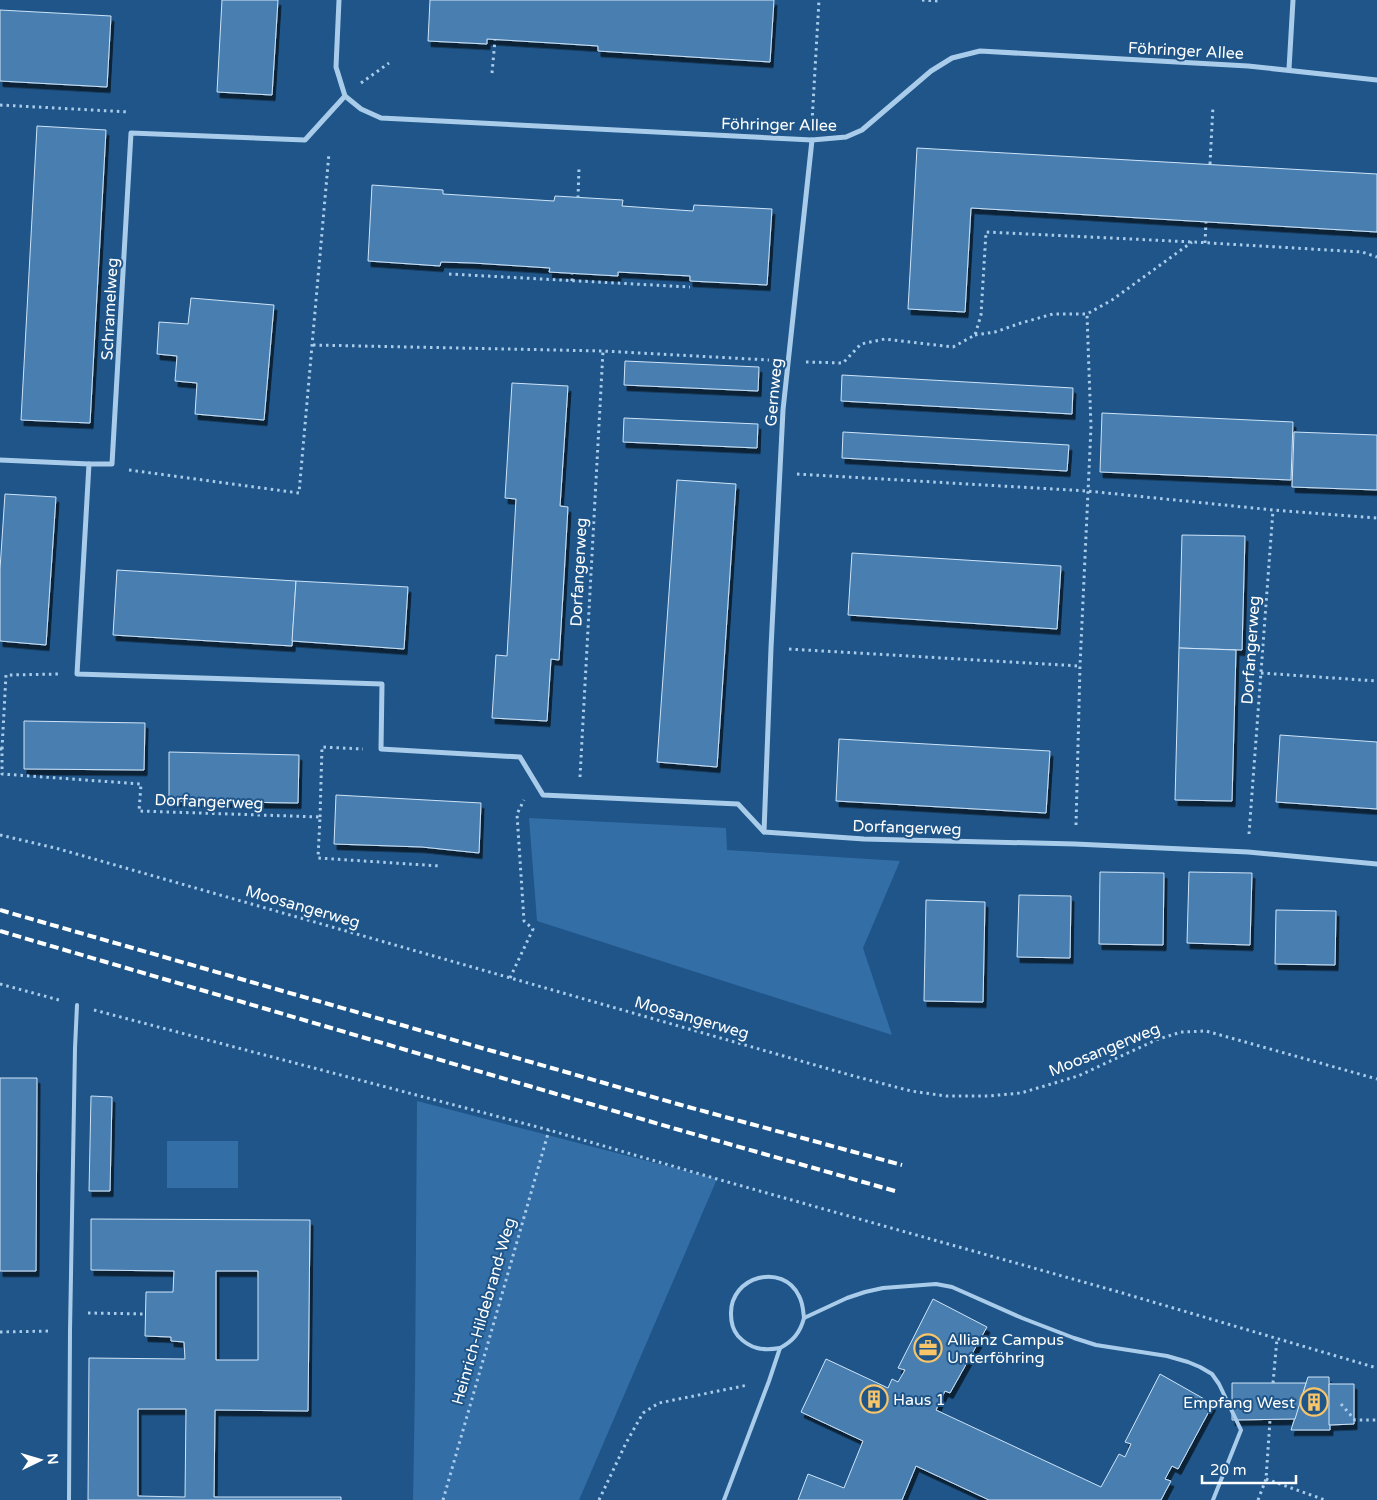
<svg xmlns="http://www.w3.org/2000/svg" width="1377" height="1500" viewBox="0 0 1377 1500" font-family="'Varela Round',sans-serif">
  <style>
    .green { fill: #336ea6 }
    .building { fill: #487eb1; stroke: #cee4f8; fill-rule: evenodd; filter: url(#shadow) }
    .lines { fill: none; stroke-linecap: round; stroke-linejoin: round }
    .path { stroke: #aacceb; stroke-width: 3; stroke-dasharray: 2.5 4; stroke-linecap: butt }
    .lane { stroke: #aacceb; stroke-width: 4 }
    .street { stroke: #aacceb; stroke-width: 5 }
    .rail { stroke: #fff; stroke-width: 4; stroke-dasharray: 9 4; stroke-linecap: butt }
    .labels { text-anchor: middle; stroke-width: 4; stroke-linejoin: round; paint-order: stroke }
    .street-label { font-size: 16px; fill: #fff; stroke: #1f5588 }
    .poi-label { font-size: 16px; fill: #fff; stroke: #1f5588; text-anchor: start }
  </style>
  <defs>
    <filter id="shadow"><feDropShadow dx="3" dy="5.5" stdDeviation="0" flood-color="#0009"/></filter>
  </defs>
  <rect width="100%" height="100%" fill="#1f5588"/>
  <g class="green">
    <polygon points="529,818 726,828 727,850 900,861 863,948 892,1035 537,921"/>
    <polygon points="417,1101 717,1179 579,1500 413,1500 415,1383"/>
    <rect x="167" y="1141" width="71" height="47"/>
  </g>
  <g class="building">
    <polygon points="222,0 278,0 272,95 217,92"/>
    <polygon points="430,0 774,0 770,62 598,51 598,46 552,43 487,39 487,44 428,41"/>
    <polygon points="0,10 111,16 107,87 0,81"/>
    <polygon points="37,126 106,130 90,423 21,420"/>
    <polygon points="917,148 1377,174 1377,232 971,208 965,312 908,309"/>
    <polygon points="372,185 443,190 443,194 554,201 555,196 623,200 622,206 693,211 694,205 772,209 767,285 690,281 690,276 618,272 618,276 549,272 550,268 473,263 441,262 440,266 368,261"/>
    <polygon points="191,298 274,305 264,420 195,414 197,383 175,381 177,356 157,354 159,322 188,324"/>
    <polygon points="625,361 759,367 758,391 624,385"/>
    <polygon points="842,375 1073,388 1072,414 841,401"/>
    <polygon points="512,383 568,386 560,506 568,507 563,594 559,660 551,659 547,721 492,718 496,655 507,656 516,499 505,498"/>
    <polygon points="1102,413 1293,422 1291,480 1100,472"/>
    <polygon points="624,418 758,424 757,448 623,442"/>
    <polygon points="843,432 1069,445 1067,471 842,458"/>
    <polygon points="1294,432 1377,435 1377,490 1292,487"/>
    <polygon points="677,480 736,484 717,767 657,762"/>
    <polygon points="5,494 56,497 46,645 0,641 0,569"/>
    <polygon points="1182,535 1245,536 1242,650 1179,648"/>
    <polygon points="852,553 1061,566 1057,629 848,615"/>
    <polygon points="117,570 296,581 292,646 113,635"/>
    <polygon points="296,581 408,587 404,649 292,641"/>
    <polygon points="1179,648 1236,650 1232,801 1175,800"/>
    <polygon points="24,721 145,723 144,770 24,769"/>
    <polygon points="1280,735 1377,742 1377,809 1276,802"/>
    <polygon points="839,739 1050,751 1046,813 836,801"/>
    <polygon points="169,752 299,755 298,803 169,801"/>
    <polygon points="336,795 481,803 479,853 422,847 334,844"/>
    <polygon points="1100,872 1164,873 1163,945 1099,944"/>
    <polygon points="1189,872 1252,873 1250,945 1187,943"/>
    <polygon points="1019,895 1071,896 1070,958 1017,957"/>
    <polygon points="926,900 985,902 983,1002 924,1001"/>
    <polygon points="1276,910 1336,911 1335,965 1275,964"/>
    <polygon points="0,1078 37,1078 36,1271 0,1271"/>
    <polygon points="91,1096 112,1097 110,1191 89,1191"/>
    <path d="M 91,1219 L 310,1220 L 308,1411 L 215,1410 L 214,1497 L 341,1497 L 341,1500 L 88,1500 L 89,1358 L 185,1359 L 184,1342 L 171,1341 L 171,1337 L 145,1336 L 146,1292 L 173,1292 L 174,1271 L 91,1270 ZM 216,1271 L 258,1271 L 258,1360 L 216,1360 ZM 138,1409 L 186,1409 L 185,1497 L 138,1496 Z"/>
    <polygon points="933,1299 987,1327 950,1393 945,1391 936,1410 1101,1487 1119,1454 1125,1457 1131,1444 1125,1442 1160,1374 1213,1404 1178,1469 1172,1466 1165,1479 1171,1481 1161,1500 989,1500 916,1466 902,1500 798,1500 808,1474 844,1488 863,1441 801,1412 826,1359 888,1388 892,1379 898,1382 905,1370 898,1368"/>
    <polygon points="1308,1377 1329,1377 1330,1430 1291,1430"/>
    <polygon points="1232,1383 1306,1383 1295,1419 1232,1420"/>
    <polygon points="1329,1384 1354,1384 1354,1424 1329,1425"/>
  </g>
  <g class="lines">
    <g class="path">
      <polyline points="922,0 939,1"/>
      <polyline points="492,73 495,40"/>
      <polyline points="361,83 389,63"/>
      <polyline points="0,105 129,112"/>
      <polyline points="812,122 819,0"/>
      <polyline points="1210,164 1213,106"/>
      <polyline points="578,198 579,168"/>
      <polyline points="1205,243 1206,222"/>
      <polyline points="449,274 690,287"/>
      <polyline points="572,281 572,274"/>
      <polyline points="975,335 995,332 1021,323 1053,314 1087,314 1112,300 1192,242"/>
      <polyline points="313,345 603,351 769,360"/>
      <polyline points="806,362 843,363 861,344 885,339 953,347 975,335 981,315 986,232 1193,242 1362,252 1377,257"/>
      <polyline points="129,470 299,493 329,153"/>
      <polyline points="797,474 1087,491 1273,510 1377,518"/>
      <polyline points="789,649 1079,666"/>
      <polyline points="1261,673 1377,681"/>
      <polyline points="0,749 2,749 2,774 141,784 139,811 320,817 318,858 440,866"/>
      <polyline points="2,749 6,675 58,674"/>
      <polyline points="580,777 603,351"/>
      <polyline points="320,817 322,747 363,749"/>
      <polyline points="1076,825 1080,666 1091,427 1087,314"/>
      <polyline points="1249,834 1273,510"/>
      <polyline points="0,835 59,849 850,1075 911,1091 946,1096 988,1096 1021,1093 1078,1076 1156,1040 1181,1032 1206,1031 1377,1079"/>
      <polyline points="510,978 533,929 524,921 517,814 524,800"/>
      <polyline points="0,984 59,1000"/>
      <polyline points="94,1010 549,1130 717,1179 1119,1292 1377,1368"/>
      <polyline points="88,1313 145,1314"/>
      <polyline points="0,1332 52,1331"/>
      <polyline points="1273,1383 1277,1339"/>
      <polyline points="1341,1404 1355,1420 1377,1420"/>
      <polyline points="1266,1479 1325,1500"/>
      <polyline points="443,1500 549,1130"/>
      <polyline points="599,1500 626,1443 643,1413 659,1403 748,1385"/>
      <polyline points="1258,1500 1266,1479 1270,1420"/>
    </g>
    <g class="lane">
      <path d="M 780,1348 C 763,1351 750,1349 738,1336 C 733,1330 731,1322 731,1314 C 730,1276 783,1262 799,1296 C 803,1303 803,1310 804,1318"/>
      <polyline points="69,1500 70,1331 75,1048 77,1005"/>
      <path d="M 724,1500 L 769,1381 L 780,1348 C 793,1341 800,1333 804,1318 L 847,1298 L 865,1292 L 883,1288 L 936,1284 L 952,1287 L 1022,1318 L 1074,1338 L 1096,1345 L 1167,1356 L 1188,1362 L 1200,1367 L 1212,1374 L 1219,1384 L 1241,1430 L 1213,1500"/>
    </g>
    <g class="street">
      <polyline points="339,0 336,67 345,96 361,109 381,118 812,140 846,137 862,130 931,71 952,58 980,51 1248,66 1377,80"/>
      <polyline points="1289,69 1293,0"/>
      <polyline points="0,460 89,464 77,674 382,684 381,749 520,757 543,795 738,804 764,832 864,839 1075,844 1248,852 1377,864"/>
      <polyline points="89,464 112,464 131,133 305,140 345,96"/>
      <polyline points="764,832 771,648 783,410 812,140"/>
    </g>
    <g class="rail">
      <polyline points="0,910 681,1105 902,1165"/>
      <polyline points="0,931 676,1129 895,1191"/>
    </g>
  </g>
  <defs>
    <g id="office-ring" transform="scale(1.4375)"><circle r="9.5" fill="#1f5588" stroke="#f9c569" stroke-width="1.5"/><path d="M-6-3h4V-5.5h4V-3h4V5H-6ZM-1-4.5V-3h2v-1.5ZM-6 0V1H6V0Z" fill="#f9c569"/></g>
    <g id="building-ring" transform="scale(1.4375)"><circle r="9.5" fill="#1f5588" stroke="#f9c569" stroke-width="1.5"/><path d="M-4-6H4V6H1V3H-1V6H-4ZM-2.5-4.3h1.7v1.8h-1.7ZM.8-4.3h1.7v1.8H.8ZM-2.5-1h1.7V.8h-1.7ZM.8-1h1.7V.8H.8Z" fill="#f9c569"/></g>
  </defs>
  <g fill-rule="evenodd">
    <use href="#office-ring" x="928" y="1348"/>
    <use href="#building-ring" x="874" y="1399"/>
    <use href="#building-ring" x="1314" y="1402"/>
  </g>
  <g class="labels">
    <g class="street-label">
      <text transform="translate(1186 50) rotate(3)" y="6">Föhringer Allee</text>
      <text transform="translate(779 124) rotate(1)" y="6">Föhringer Allee</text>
      <text transform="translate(109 309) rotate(-87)" y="6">Schramelweg</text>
      <text transform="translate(773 392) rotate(-85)" y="6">Gernweg</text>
      <text transform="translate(578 572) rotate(-87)" y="6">Dorfangerweg</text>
      <text transform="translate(1250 650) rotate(-86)" y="6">Dorfangerweg</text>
      <text transform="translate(209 801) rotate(2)" y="6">Dorfangerweg</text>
      <text transform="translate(907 827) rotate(2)" y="6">Dorfangerweg</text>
      <text transform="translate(303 906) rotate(16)" y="6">Moosangerweg</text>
      <text transform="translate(692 1017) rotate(16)" y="6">Moosangerweg</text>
      <text transform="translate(1104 1049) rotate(-22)" y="6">Moosangerweg</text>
      <text transform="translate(483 1311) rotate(-74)" y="6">Heinrich-Hildebrand-Weg</text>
    </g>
    <g class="poi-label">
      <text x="947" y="1345">Allianz Campus<tspan x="947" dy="18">Unterföhring</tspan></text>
      <text x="893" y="1405">Haus 1</text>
      <text x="1295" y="1408" text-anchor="end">Empfang West</text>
    </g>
  </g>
  <g transform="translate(40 1460) rotate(85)" stroke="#1f5588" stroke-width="4" paint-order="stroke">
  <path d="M0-4L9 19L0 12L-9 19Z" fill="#ffffff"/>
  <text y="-8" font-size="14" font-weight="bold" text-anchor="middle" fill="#ffffff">N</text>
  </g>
  <path d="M1202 1475v8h94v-8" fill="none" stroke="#ffffff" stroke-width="2.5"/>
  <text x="1210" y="1475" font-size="15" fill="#ffffff" stroke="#1f5588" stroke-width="4" paint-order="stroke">20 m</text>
</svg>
